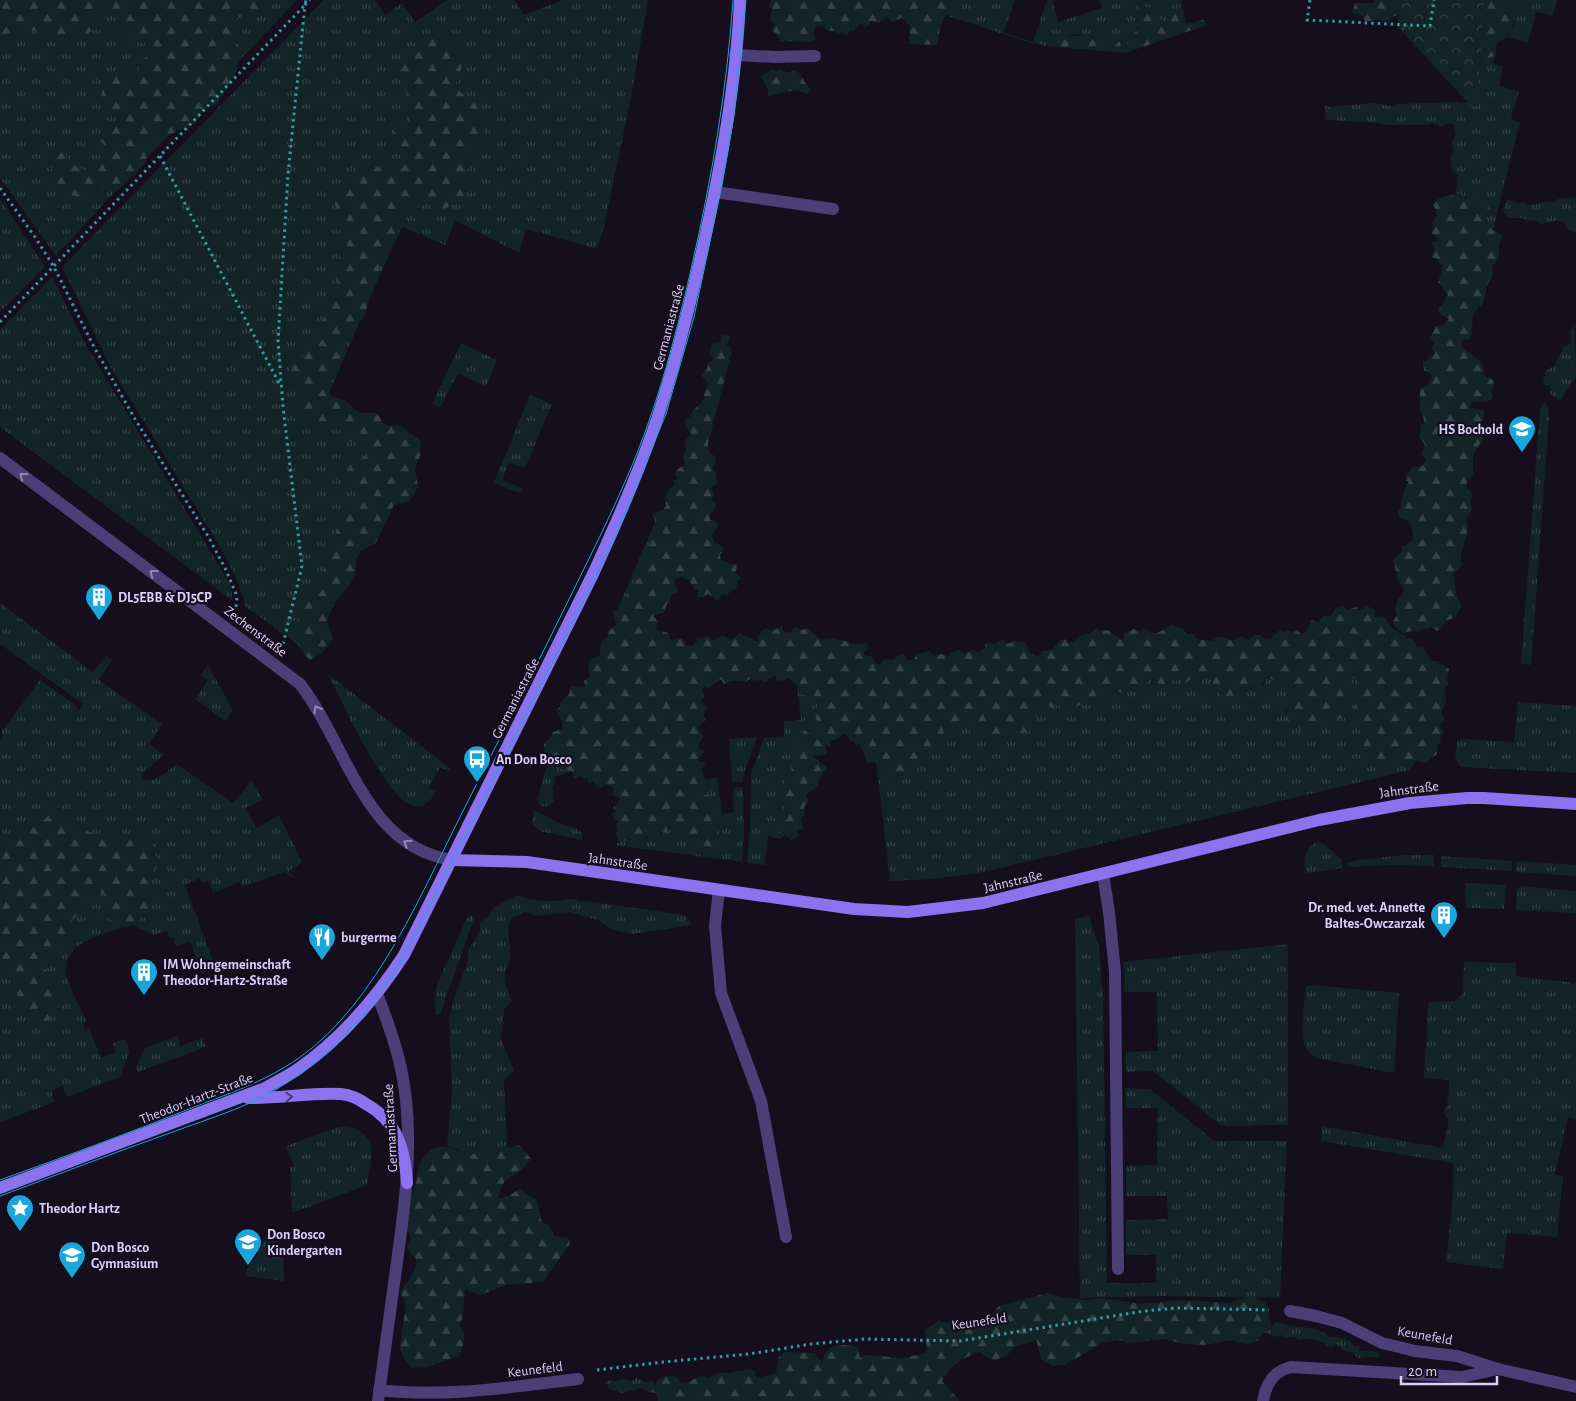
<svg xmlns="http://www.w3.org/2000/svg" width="1576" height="1401" viewBox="0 0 1576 1401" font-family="'Alegreya Sans',sans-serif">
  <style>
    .grass { fill: url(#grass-tufts) }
    .forest { fill: url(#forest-firs) }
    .park { fill: url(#park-crowns) }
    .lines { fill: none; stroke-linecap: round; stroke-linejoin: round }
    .path { stroke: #3b97a3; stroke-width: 3; stroke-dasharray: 2.5 4; stroke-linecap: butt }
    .service { stroke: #4b3f77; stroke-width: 12 }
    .minor { stroke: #4b3f77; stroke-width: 12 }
    .secondary { stroke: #8b72ee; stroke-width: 12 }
    .tram { stroke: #1aa6dc; stroke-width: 1 }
    .oneway { stroke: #9488b8 }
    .oneway2 { stroke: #4a3b7b }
    .labels { text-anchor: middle; stroke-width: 4.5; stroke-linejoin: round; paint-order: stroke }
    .street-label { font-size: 14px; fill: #dcd0f9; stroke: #140e1d }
    .poi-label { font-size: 14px; font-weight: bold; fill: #dcd0f9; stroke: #140e1d; text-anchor: start }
  </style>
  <defs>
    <pattern id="grass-tufts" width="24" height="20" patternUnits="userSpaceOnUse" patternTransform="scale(1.25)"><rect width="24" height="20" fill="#122427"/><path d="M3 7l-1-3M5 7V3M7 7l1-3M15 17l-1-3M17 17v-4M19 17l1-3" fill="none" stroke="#344347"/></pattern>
    <pattern id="forest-firs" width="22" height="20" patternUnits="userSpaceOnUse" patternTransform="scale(1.25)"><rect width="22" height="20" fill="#122427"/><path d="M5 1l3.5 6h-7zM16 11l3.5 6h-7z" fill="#344347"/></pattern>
    <pattern id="park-crowns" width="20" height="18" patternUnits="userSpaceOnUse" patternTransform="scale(1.25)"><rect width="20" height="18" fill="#122427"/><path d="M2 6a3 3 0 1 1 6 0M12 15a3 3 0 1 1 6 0" fill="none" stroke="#344347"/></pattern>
  </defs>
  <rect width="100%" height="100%" fill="#140e1d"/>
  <g class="grass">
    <polygon points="0,0 297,0 113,194 56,256 0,178"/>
    <path d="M 324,0 L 375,0 L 385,15 L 402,3 L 415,22 L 447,0 L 514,0 L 524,15 L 563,0 L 648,0 L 631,98 L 604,227 L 597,249 L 526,229 L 519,253 L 455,220 L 445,245 L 402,227 C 375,283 352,341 327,398 L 418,439 L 336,599 L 310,661 L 297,644 L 246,607 L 238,583 L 226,557 L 110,366 L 63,269 L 64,265 Z"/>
    <polygon points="959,0 1015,0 1004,32 1033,42 1047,0 1052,0 1058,22 1102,8 1100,0 1181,0 1182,7 1179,8 1171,21 1162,24 1161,19 1155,18 1144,4 1140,3 1132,15 1136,17 1138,22 1136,38 1128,44 1129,45 1127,49 1109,39 1104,42 1090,35 1083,36 1075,34 1050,42 1045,46 1034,42 1034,44 945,15"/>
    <polygon points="1517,0 1557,0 1553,16 1536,12 1528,43 1507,37 1512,34 1515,22 1511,10"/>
    <polygon points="1495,56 1493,63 1503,67 1499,86 1519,91 1511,119 1520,123 1493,230 1488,227 1485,222 1486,216 1475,196 1466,198 1460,194 1455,195 1458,175 1452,171 1450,158 1454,152 1452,142 1456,134 1453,124 1449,123 1441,127 1432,123 1428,125 1384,125 1381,123 1326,120 1324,105 1328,107 1375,103 1391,106 1396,104 1455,102 1466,103 1480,59 1486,59"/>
    <path d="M 1576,197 L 1576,233 L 1567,229 L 1564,222 L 1555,221 L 1541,224 L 1535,220 L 1527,221 L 1523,218 L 1509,218 L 1503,211 L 1507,199 L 1517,203 L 1524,202 L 1528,205 L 1554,201 C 1560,197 1569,199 1576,197 Z"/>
    <polygon points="0,198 45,267 0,312"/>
    <polygon points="52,277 86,345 230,584 233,601 0,427 0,330"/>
    <polygon points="1575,325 1576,377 1560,401 1549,393 1551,390 1549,385 1546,386 1543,383 1545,371 1554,366 1564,347 1568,345 1571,341 1570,331"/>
    <polygon points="461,343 497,360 486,387 458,373 440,408 432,404"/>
    <polygon points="530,395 552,404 525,468 509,463 502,480 522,488 520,493 494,483"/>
    <polygon points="1544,402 1548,406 1549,418 1531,665 1521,664 1540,409"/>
    <polygon points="656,520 656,524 662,527 663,534 651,539 651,544 647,549 652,557 642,570 642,577 626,601 626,606 618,608"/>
    <path d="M 0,603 L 93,672 L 106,656 L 112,660 L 99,680 L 162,724 L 149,744 L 164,755 L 143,773 L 143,779 C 155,785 167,770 177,764 L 233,803 L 252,780 L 263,800 L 245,808 L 257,828 L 279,815 L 302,862 L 288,872 L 297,879 L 284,872 L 242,887 L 239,882 L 213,893 L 208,881 L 202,883 L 200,878 L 185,885 L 216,969 L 202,974 L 190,941 L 176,946 L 173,937 L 169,937 L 167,931 L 154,935 L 133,925 C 110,932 57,942 67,977 C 71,994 81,1007 87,1022 L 83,1023 L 85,1029 L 89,1028 L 101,1058 L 116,1052 L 113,1043 L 126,1039 L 130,1052 L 120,1077 L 67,1097 L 62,1086 L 51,1091 L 55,1102 L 0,1122 L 0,740 L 3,735 L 1,732 L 40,680 L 75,705 L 79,710 L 83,704 L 0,644 Z"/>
    <polygon points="208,665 233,710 225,721 195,699 208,680 201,675"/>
    <path d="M 1209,673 L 1213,676 L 1212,686 L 1221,695 L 1230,695 L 1264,684 L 1268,676 L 1274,681 L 1280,682 L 1288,676 L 1293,676 L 1297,686 L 1291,704 L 1285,713 L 1297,727 L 1306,734 L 1311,729 L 1315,729 L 1341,718 C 1343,706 1348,699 1355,690 L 1348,681 L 1349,678 L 1355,678 L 1359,683 L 1362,692 L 1357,696 L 1354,708 L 1357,709 L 1357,716 L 1353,723 L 1354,728 L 1357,728 L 1363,732 L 1362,737 L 1366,746 L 1371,748 L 1372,754 L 1382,763 L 1392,762 L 1394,764 L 1404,761 L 1413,763 L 1417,761 L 1408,771 L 1402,772 L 984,872 L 933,879 L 890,881 L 877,767 L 881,768 L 887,776 L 905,776 L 915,769 L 923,756 L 941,740 L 943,731 L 947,730 L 957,731 L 955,727 C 963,724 970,725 978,723 L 988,729 L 992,735 L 999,733 L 1010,740 L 1024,732 L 1029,731 L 1034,709 L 1038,703 L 1043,702 L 1048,706 L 1058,703 L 1069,711 L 1091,697 L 1128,687 L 1134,690 L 1140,689 L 1149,679 L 1165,684 L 1172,677 L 1175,680 L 1183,680 L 1193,677 L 1196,679 Z"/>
    <path d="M 328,674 L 450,768 L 449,771 L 440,767 L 429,788 L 436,791 C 431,802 421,811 409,804 C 382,790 343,704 328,674 Z"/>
    <path d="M 797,686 L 813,694 L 815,702 L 819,703 L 819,707 L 815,718 L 824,727 L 820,731 L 808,730 C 799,739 789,759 792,771 L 795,772 L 784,780 C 788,793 784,806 787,818 L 780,822 L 778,826 L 780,839 L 768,836 L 765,865 L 747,863 L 750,828 L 751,773 L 764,738 L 784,736 L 784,721 L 801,720 Z"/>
    <path d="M 1518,702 L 1576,706 L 1576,773 L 1462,767 C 1452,761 1456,750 1457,740 L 1464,739 L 1514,742 Z"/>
    <polygon points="757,737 744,773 743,782 732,782 729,739"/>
    <path d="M 558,765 L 572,771 L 554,777 L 555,783 L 552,787 L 554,801 L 549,806 C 542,807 540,806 537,800 L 547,766 L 552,767 Z"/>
    <path d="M 717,777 L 722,814 L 734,812 L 733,788 L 743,787 L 744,834 L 742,862 L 615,845 C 623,838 636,840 647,838 L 650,832 L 665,833 L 670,826 L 680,832 L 682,837 L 694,836 L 698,841 L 715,837 L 719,828 L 724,826 L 715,812 L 713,806 L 700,793 L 700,788 L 708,786 L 706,780 Z"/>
    <polygon points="534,810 561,824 576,828 582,833 582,840 539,831 532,823"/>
    <path d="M 1318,842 L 1324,844 L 1341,859 L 1342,868 L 1305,874 C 1304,861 1303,847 1318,842 Z"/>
    <polygon points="1404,855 1434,855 1434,866 1389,865 1349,867 1348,867 1347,863 1359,860"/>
    <polygon points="1441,856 1512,861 1512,871 1441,867"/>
    <polygon points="1517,861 1576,865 1576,876 1515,872"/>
    <polygon points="1465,883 1506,885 1504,909 1466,908"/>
    <polygon points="1520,886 1576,891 1576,913 1516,910 1517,890"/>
    <path d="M 517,895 L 528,899 L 546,901 L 560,901 L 567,899 L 575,899 L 580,902 L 585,901 L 684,915 L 689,919 L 691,925 L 633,934 L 613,930 L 598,920 L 569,912 L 537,916 L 525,912 L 511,918 C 505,936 511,938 510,954 C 510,962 508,966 505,973 C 503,982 508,992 512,1000 L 504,1010 L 501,1040 L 514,1070 L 504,1080 L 507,1148 L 483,1151 L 477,1155 L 466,1156 L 458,1149 L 447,1146 L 452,1091 L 449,1019 L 454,998 L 468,961 L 468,951 L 480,931 L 480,922 L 488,917 L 493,908 Z"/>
    <polygon points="470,915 474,918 474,919 442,1009 440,1014 436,1015 434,1000 437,985 466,920"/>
    <polygon points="1089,916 1099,947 1103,995 1107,1283 1156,1283 1156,1255 1126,1255 1126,1220 1168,1219 1167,1196 1126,1196 1126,1166 1157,1165 1158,1108 1126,1108 1125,1088 1150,1089 1214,1141 1287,1141 1280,1298 1156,1296 1080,1298 1075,919"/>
    <polygon points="1288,944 1288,1125 1222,1126 1153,1071 1126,1072 1125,1052 1158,1051 1157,992 1124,992 1124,962"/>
    <polygon points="1464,962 1516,963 1516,976 1576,983 1576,1119 1568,1117 1555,1174 1563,1176 1557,1237 1507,1233 1503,1269 1446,1262 1453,1194 1454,1163 1321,1141 1322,1126 1443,1148 1449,1119 1445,1116 1444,1112 1447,1106 1450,1080 1424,1078 1428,1005 1430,1002 1454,1001 1463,994"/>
    <path d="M 1311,985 L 1399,993 L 1394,1073 L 1316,1058 C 1312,1055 1308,1052 1305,1047 C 1299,1034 1305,1001 1306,986 Z"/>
    <polygon points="177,1036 181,1046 202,1038 206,1047 138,1072 136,1067 145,1048"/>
    <path d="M 347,1126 C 381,1135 371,1157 367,1185 L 292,1213 L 290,1168 L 294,1166 L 286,1146 L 335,1128 Z"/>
    <polygon points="271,1238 283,1249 284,1281 246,1276 251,1245"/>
    <path d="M 1277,1322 C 1294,1329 1317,1324 1329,1337 C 1337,1336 1351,1338 1354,1347 L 1359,1345 L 1360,1351 L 1373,1351 L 1379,1353 L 1379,1359 L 1373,1357 L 1358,1358 L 1353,1353 L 1342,1350 L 1341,1347 L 1336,1345 L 1332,1347 L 1326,1346 L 1325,1343 C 1317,1340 1306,1337 1299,1340 L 1295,1337 L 1286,1338 L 1282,1335 L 1275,1337 L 1265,1332 Z"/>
    <polygon points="637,1378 645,1382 652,1381 656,1385 649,1387 649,1392 645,1391 643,1388 622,1393 609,1389 606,1382 611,1380 615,1382 621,1379 632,1381"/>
  </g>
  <g class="forest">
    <path d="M 0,0 L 265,0 L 256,12 L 243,15 L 234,22 L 233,37 L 242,52 L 235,74 L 217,105 L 207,107 L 194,124 L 148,144 L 146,162 L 135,175 L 113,194 L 112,185 C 88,199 80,198 54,191 L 51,160 L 63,151 L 71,163 L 87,172 L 108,162 L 109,149 L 100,141 L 104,127 L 114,124 L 119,118 L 107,106 L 101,96 L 107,73 L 123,76 L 137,83 L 139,73 L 137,62 L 149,56 L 150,44 L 134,42 L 122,34 L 120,22 L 109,10 L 95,17 L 92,30 L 86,36 L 46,38 C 34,29 25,24 11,33 C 7,36 5,38 0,38 Z"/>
    <path d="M 772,0 L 959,0 L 957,3 L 959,7 L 957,10 C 941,10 940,32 937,45 L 909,44 L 910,24 L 907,24 L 906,20 L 901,18 L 893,22 L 887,17 L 879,23 L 870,21 L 870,25 L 864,28 L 863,25 L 860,24 L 853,31 L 850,30 L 848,35 C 839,34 833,30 825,30 L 824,27 L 816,26 L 813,34 L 815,39 L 812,42 L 780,41 L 776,33 L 772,31 L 775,24 L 770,19 L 772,9 L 769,6 Z"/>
    <polygon points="1375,0 1408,0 1405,13 1392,17 1388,22 1378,19 1372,21 1365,21 1362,15 1352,14 1355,3 1374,3"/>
    <polygon points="1444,0 1517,0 1511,10 1515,19 1512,27 1514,30 1512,34 1497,43 1495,56 1486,59 1474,58"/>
    <path d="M 1140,3 L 1144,4 L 1146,7 L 1151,7 L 1155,18 L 1162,19 L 1162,24 L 1171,21 L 1172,13 L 1182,7 L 1187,24 L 1203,20 L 1207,25 L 1125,53 L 1045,46 L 1050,42 L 1050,38 L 1055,36 C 1063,39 1072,34 1083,36 L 1086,34 L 1094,38 L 1100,36 L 1104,41 L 1113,39 L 1114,42 L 1120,42 L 1121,46 L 1127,49 L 1129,45 L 1127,43 L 1136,38 L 1132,35 L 1138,30 L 1138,21 L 1136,17 L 1129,11 L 1136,10 L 1137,4 Z"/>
    <path d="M 425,36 L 447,38 L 453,47 L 467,52 L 455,86 L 463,94 L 476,101 L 484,131 L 481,144 L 468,154 L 468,190 L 458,203 L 443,209 L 433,207 L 422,199 L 404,205 L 400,217 L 400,230 L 393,241 L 383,249 L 382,261 L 364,317 L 349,332 L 344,341 L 335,367 L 327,375 L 327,388 L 331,396 L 346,401 L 359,413 L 377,413 L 385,427 L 398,424 L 421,441 L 420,456 L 415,468 L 418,487 L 410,501 L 394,505 L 376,543 L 356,553 L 356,570 L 351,583 L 325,614 L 333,639 L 323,652 L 310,661 L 297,644 L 296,625 L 302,605 L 307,595 L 321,583 L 327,553 L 340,523 L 342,513 L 356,494 L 351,481 L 349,466 L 359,461 L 371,451 L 369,440 L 350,441 L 338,423 L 312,425 L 299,414 L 304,392 L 289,387 L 286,376 L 293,363 L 304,355 L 312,335 L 321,325 L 324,316 L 325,298 L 341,291 L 333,268 L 340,255 L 349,243 L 345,239 L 347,216 L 336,207 L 333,197 C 342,183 344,181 361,179 L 368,168 C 379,165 388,165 397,173 L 403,167 L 407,158 L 392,132 L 400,126 L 409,122 L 411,112 L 400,69 L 405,59 Z"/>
    <path d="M 772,69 L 777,71 L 781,69 L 787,73 L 795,70 C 803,74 804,84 811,90 L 808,94 L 795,90 L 768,96 L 768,90 L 761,77 Z"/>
    <path d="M 1460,194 L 1466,198 L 1475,196 L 1481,197 L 1490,209 L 1485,222 L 1488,227 L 1501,234 L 1503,238 L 1499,243 L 1499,258 L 1492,267 L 1493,274 C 1485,286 1487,292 1482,305 C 1468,313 1475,326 1470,339 L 1461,341 L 1464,349 C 1471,354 1489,364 1483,375 L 1493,380 L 1494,386 L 1491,391 L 1493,395 L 1491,400 L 1486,402 L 1473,402 L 1469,407 L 1484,410 L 1485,413 L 1480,427 L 1483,439 L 1473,455 L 1473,475 L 1468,480 L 1466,487 L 1473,494 L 1470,503 L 1472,508 L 1470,515 L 1466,517 L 1468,529 L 1460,559 L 1463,564 L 1453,574 L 1457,598 L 1461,603 C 1461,609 1457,612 1456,617 L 1445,621 L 1444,625 L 1438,631 L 1430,627 L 1427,630 L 1424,628 L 1417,632 L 1415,630 L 1404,633 L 1396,628 L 1393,621 L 1397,616 L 1395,611 L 1397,601 L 1403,593 L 1403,588 L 1397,579 L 1397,573 L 1393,560 L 1402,552 L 1402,546 L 1407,544 L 1413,539 L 1413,532 L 1409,521 L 1399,518 L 1398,511 L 1401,508 C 1401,500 1404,488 1409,481 L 1406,481 C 1405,473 1410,471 1414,466 L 1418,467 L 1422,466 L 1426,460 L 1421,454 L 1425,445 L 1419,436 L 1421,432 L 1420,426 L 1424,422 L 1423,415 L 1420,412 C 1421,404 1419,397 1420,389 L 1428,385 L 1432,375 L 1424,370 L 1423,361 L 1427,361 L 1429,356 L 1435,354 L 1432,349 L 1434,343 L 1430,338 L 1436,326 L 1443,325 L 1449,319 L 1441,315 L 1438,310 L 1448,295 L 1438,282 L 1441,273 L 1441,268 L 1444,265 L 1440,264 L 1436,258 L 1432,258 L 1431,255 L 1435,250 L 1431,243 L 1439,240 L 1432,234 L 1432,230 L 1434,227 L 1432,223 L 1435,218 L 1438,216 L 1436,214 L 1437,211 L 1433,205 C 1438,195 1450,196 1460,194 Z"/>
    <path d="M 721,335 L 730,336 L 729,342 L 726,345 L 730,347 L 732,350 L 708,444 C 708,451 709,453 715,456 L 716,460 L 713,469 L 716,473 L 717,484 L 710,488 L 713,491 L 714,496 L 711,500 L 716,504 L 715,509 L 710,515 L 710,520 L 716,521 L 718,526 L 712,535 L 715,543 L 719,544 L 724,549 L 720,555 L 721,560 L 732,565 L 737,564 L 736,573 L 742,579 L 738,580 L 736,589 L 733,589 L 727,595 L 722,594 L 718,601 L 708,594 L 701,598 L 698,597 L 698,590 L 694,590 L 689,580 L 684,579 L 682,576 L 675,579 L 674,584 L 677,586 L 677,593 L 672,594 L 670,603 L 667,604 L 664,612 L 653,616 L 658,621 L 656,629 L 668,633 L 671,640 L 682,639 L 686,645 L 692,646 L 697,641 L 696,637 L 703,638 L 707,636 L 713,641 L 720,636 L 725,636 L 730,640 L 740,633 L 743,636 L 752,638 L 754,641 L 759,641 L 757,637 L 762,630 L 767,628 L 772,631 L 782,626 L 784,632 C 789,633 792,633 794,627 L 802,630 L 807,628 L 821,639 L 833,638 L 856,644 L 867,643 L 869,647 L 863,654 L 872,657 L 877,665 L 880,664 L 884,659 L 893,660 L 900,654 L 904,654 L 907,660 L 913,660 L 918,653 L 923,653 L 929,651 L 935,656 L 941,654 L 950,656 L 951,652 L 960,650 L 961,653 L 964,654 L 972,650 L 980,653 L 980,650 L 985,648 L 985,645 L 987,643 L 995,644 L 1002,639 L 1008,644 L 1014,641 L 1026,643 L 1030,653 L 1038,657 L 1041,654 L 1041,651 L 1052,650 L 1060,641 L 1065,639 L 1068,643 C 1075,642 1074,640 1079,636 C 1086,633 1090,635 1095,629 L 1109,631 L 1121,640 L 1124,639 L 1124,634 L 1133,629 L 1140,631 L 1145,628 L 1148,629 L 1149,632 L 1157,633 L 1172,625 L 1183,629 L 1186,634 L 1194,634 L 1197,639 L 1212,641 L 1217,637 L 1223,637 L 1233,641 L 1240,636 L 1249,640 L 1254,635 L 1260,635 L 1265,639 L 1271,638 L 1281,629 L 1283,632 L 1287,630 L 1291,632 L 1297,630 L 1301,634 L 1306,632 L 1311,620 L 1318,622 L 1324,615 L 1330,617 L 1336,608 L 1342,606 L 1347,610 L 1356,607 L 1360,611 L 1367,606 L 1375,610 L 1374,617 L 1380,616 L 1386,618 L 1391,628 L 1406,636 L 1405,638 C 1413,638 1416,641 1417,648 L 1423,647 L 1431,661 L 1437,661 L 1449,669 L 1447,680 L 1449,684 L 1445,687 L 1446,702 L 1441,713 L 1444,716 L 1444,721 L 1441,723 L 1440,727 L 1444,731 L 1440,737 L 1441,742 L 1438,744 L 1437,754 L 1425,763 L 1417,761 L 1407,765 L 1404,761 L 1398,766 L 1392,762 L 1385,766 L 1378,761 L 1375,761 L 1372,758 L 1371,748 L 1363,747 L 1363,732 L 1357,728 L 1354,728 L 1353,723 L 1357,716 L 1357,709 L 1354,708 L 1357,696 L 1362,692 L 1358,688 L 1359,683 L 1355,678 L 1350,678 L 1348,680 L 1355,690 L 1348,699 L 1350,704 L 1342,709 L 1345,714 L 1341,718 L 1332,722 L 1331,728 L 1321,726 L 1320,731 L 1318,731 L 1311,729 L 1306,734 L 1297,727 L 1291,729 C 1284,720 1285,714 1291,704 L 1289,698 L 1293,694 L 1297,687 L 1291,683 L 1292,676 L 1288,676 L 1280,682 L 1274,681 L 1268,676 L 1259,688 L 1255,686 L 1249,689 L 1243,699 L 1238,701 L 1230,695 L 1226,700 L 1223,699 L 1216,689 L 1213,689 L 1213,676 L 1209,673 L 1199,681 L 1193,677 L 1186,683 L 1183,680 L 1175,680 L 1172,677 L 1165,684 L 1159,684 L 1154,680 L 1149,679 L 1140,689 L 1134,690 L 1128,687 L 1123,693 L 1117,691 L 1116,696 L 1114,697 L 1108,693 L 1107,696 L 1102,699 L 1097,696 L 1091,697 L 1089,705 C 1080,704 1072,707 1066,715 L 1058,704 L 1052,708 L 1043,702 L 1038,703 L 1034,709 L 1034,713 L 1037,716 L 1030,724 L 1034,726 L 1032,730 L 1019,734 L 1018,739 L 1010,740 L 999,734 L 996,736 L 992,735 L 988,729 L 982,730 L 977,723 L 969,727 L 965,725 L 955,727 L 957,731 L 949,732 L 947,730 L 943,731 L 944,736 L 935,746 L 937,751 L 929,757 L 923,756 L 923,765 L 915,769 L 914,774 L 905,776 L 898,775 L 892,780 L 891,776 L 887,776 L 881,769 L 877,767 L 875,762 L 866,763 L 864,752 L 859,744 L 856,746 L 854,741 L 850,741 L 848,737 L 843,733 L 838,739 L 831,741 L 830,747 L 826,745 L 827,752 L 824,755 L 813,756 L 827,768 L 819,778 L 818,786 L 806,795 L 808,801 L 804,807 L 805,813 L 801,819 L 803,829 L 797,831 L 799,836 L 791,840 L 785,835 L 780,839 L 778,826 L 780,822 L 787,818 L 783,813 L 785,809 L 782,804 L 786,798 L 781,795 L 782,786 L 785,784 L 784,780 L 795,772 L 792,771 L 790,765 L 792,758 L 789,754 C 790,747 792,746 798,744 L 797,741 L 798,736 L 803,735 L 803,731 L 813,731 L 815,726 L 820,731 L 823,727 L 815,718 L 819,703 L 815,702 L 813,694 L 801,695 L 800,688 L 788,678 L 782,681 L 778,680 L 775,675 L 765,682 L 762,679 L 757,681 L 750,679 L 744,683 L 743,681 L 732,681 L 724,684 L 721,679 L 708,689 L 706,687 L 702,689 L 704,697 L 701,701 L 708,708 L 703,714 L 705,720 L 698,728 L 704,736 L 698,745 L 700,749 L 705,751 L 697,761 L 706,763 L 701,770 L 708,786 L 700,788 L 700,793 L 712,797 L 715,802 L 713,806 L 718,809 L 715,812 L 722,820 L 724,826 L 719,828 L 719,833 L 716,837 L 720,840 L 720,843 C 713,850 707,848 698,845 L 697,838 L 694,836 L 692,839 L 688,836 L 682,838 L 680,832 L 674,831 L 670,826 L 667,829 L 668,833 L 661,832 L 657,835 L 650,832 L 642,842 L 636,843 L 634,840 L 629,839 L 625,841 L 619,842 L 616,834 L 618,829 L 616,827 L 618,820 L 615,820 L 612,816 L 615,811 L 613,807 L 617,804 L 620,799 L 612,795 L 614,789 L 612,786 L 605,785 L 601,788 L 598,788 L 593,782 L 589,783 L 587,779 L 582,777 L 574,778 L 572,771 L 560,769 L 558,765 L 552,767 L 547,766 L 544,761 L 548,760 L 545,756 L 544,744 L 551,737 L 553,732 L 562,729 L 563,724 L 556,710 L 560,707 L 560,703 L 569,694 L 571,686 L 583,688 L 585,686 L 584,681 L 590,676 L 588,663 L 593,658 L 600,656 L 600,649 L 603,640 L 607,638 L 609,631 L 616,625 L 613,612 L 622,606 L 626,606 L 625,596 L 634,585 L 636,585 L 635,581 L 642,577 L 641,563 L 646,560 L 650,560 L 652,557 L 647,549 L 651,544 L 653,536 L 657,534 L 663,534 L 662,527 L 656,524 L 653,514 L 663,510 L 666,506 C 664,498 667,489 675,485 L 673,481 L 678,478 L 675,474 L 678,469 L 685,464 L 683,457 L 686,451 L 685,441 L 691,434 L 685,424 L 686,418 L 690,417 C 691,409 701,405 705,398 L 703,393 L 708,386 L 708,383 L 701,375 L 707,369 L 708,363 L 714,359 L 709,354 L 712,344 L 715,342 L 718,343 L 721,340 Z"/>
    <path d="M 49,815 L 61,819 L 65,824 L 72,824 L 77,829 L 75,834 L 85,830 L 98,836 L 111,836 L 122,842 C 131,835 137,834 148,834 L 156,846 L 154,849 L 158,862 L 155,871 L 157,875 L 148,885 L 152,893 L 150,900 L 152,905 L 151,908 L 147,910 L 149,914 L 145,918 L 142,917 C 136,925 128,928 118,927 L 116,923 L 103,916 L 105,913 L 101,909 L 106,904 L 106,902 L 108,899 L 106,899 L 104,895 L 101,896 L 101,893 L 98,893 L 84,906 L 83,910 L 72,920 L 75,933 L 79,935 L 71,943 L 69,949 C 61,951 58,957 50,958 L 47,956 L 40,962 L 37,960 L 41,967 L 50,972 L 50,979 L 55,983 L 55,987 L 63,999 L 53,1004 L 50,1019 L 42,1023 L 24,1012 L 10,974 L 13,965 L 0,964 L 0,843 C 11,835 31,819 44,820 Z"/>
    <path d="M 520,1145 L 531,1159 L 522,1169 L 504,1182 L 497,1199 L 506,1197 L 520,1189 L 537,1200 L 542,1223 C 550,1224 551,1229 554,1236 L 568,1238 L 570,1244 L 543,1282 L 507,1285 L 480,1295 L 465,1290 L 463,1316 L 460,1325 L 465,1336 L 460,1356 L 427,1367 L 412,1368 L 403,1357 L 400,1347 L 406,1304 L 400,1292 L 411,1277 L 416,1266 L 416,1259 L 407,1249 L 411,1239 C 410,1235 407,1231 406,1228 C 404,1215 413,1194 416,1182 C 417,1178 417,1174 418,1170 C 425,1144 447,1140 466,1156 C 479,1154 485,1147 497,1146 L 502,1149 Z"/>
    <path d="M 1048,1293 L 1062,1297 L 1087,1300 L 1101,1298 L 1141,1304 L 1183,1300 L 1228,1303 L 1251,1296 L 1267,1303 L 1271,1326 L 1257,1341 L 1246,1344 L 1229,1340 L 1207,1345 L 1184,1344 L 1164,1339 L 1129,1343 L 1118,1340 L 1102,1343 L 1065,1365 L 1052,1366 L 1041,1359 L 1036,1340 L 1015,1347 L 1006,1356 L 993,1361 L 979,1352 C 960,1360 952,1363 942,1381 L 960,1401 L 658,1401 L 658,1397 L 655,1393 L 649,1392 L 649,1387 L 656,1385 C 657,1376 668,1376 675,1376 L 682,1383 L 689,1382 L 700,1376 L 709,1378 L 717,1373 L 730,1373 L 750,1369 L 755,1371 L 757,1378 L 776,1373 L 779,1356 L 784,1352 L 814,1353 L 822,1362 C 824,1358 825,1353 828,1350 C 834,1343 850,1345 858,1347 L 860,1358 L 865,1355 L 903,1358 L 927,1353 L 925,1330 L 938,1321 L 953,1324 L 983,1324 L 999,1306 Z"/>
  </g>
  <polygon class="park" points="1402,0 1484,0 1477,106 1471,106 1397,26"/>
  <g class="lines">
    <g class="path">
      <polyline points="1310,0 1307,20 1430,26 1434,0"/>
      <polyline points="160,156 280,385"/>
      <polyline points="0,188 35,237 54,267 94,347 135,419 208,536 226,570 237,596 236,608"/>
      <polyline points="0,322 305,5 306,0"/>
      <polyline points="283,644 302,566 283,407 278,341 288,174 305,5 310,0"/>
      <polyline points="597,1370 663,1362 749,1354 811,1344 865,1339 960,1341 1144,1311 1177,1308 1269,1310"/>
    </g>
    <g class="service">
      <polyline points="735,55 776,57 815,56"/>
      <polyline points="715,192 833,209"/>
      <polyline points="1103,874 1109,912 1115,972 1118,1269"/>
      <polyline points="719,890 715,926 721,993 761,1101 786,1237"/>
      <path d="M 379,1390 C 447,1398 511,1387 578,1379"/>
      <path d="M 1263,1401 C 1266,1384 1273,1371 1291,1367 L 1462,1377 L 1498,1369"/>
    </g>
    <g class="minor">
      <path d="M 0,458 L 300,684 C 347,744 364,847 452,860"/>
      <path d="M 377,994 C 389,1025 401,1058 405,1092 C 413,1151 404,1211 396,1269 C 390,1313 384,1357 378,1401"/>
      <polyline points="1290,1311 1316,1316 1342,1323 1382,1343 1403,1348 1414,1351 1457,1356 1498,1369 1576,1387"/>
    </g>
    <g class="secondary">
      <polyline points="452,860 527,862 854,909 908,912 983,903 1319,820 1410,803 1467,798 1484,798 1576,804"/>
      <path d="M 248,1098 C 279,1099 310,1092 341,1094 C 350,1095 359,1099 366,1104 C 397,1121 405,1149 407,1183"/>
      <path d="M 0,1188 L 265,1088 C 276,1082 288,1076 298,1069 C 341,1039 376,998 404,955 L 593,574 C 617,522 641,468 659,413 C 680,348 696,281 710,214 C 725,144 737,72 740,0"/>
    </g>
    <g class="tram">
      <path d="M 0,1180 C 63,1157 127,1134 189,1109 C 227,1094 265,1082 299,1058 C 378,1002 423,889 466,805 C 512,715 557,624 602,532 C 619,496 636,459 649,421 C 667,370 680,317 692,265 C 712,177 727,89 733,0"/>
      <path d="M 0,1196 C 57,1175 113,1153 170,1133 C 210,1118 253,1106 288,1082 C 344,1046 384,993 415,935 L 596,576 L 629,504 L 666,414 L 694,317 L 722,185 L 734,116 L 746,0"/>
    </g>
  </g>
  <defs><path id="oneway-chevron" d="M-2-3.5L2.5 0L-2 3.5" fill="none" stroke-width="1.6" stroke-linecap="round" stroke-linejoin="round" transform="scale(1.25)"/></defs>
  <g class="oneway">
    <use href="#oneway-chevron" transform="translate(23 476) rotate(-142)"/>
    <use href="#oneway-chevron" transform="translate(153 573) rotate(-143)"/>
    <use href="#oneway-chevron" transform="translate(317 709) rotate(-119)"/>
    <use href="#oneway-chevron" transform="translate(407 843) rotate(-145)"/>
  </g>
  <use class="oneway2" href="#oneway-chevron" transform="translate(289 1097) rotate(-3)"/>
  <defs>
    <g id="school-pin" transform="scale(1.4375)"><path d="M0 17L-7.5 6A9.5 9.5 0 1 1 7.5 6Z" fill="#1aa6dc" stroke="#140e1d"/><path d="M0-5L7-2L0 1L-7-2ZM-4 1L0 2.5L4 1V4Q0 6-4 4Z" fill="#fff"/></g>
    <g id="building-pin" transform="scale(1.4375)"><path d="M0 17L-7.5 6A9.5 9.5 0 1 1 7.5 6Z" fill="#1aa6dc" stroke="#140e1d"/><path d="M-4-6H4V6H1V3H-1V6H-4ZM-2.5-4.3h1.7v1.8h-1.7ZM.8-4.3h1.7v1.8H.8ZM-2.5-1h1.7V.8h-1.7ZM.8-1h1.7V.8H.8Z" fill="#fff"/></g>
    <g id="bus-pin" transform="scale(1.4375)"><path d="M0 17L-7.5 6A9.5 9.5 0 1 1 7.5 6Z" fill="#1aa6dc" stroke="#140e1d"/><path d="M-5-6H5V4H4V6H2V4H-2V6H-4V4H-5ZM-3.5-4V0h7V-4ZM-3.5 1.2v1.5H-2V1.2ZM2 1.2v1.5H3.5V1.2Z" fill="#fff"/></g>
    <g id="restaurant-pin" transform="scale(1.4375)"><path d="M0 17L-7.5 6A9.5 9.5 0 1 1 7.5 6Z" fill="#1aa6dc" stroke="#140e1d"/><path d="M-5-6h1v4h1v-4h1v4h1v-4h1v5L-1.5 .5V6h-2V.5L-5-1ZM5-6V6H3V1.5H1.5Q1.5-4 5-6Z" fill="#fff"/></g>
    <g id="sight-pin" transform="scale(1.4375)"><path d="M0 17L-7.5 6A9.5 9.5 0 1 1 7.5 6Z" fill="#1aa6dc" stroke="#140e1d"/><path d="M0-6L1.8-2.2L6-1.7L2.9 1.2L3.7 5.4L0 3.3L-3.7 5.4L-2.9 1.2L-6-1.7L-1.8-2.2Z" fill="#fff"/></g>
  </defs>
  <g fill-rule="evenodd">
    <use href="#school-pin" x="1522" y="429"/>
    <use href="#building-pin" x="99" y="597"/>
    <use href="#bus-pin" x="477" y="759"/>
    <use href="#building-pin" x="1444" y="915"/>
    <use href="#restaurant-pin" x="322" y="937"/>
    <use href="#building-pin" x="144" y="972"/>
    <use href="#sight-pin" x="20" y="1208"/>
    <use href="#school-pin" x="248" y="1242"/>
    <use href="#school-pin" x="72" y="1255"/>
  </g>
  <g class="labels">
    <g class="street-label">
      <text transform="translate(668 327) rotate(-75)" y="5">Germaniastraße</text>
      <text transform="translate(256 631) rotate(37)" y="5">Zechenstraße</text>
      <text transform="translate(515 698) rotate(-63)" y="5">Germaniastraße</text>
      <text transform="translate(1409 789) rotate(-7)" y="5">Jahnstraße</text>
      <text transform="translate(618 861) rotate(8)" y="5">Jahnstraße</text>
      <text transform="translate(1013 881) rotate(-13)" y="5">Jahnstraße</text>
      <text transform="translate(196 1098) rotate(-21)" y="5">Theodor-Hartz-Straße</text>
      <text transform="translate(390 1128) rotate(-93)" y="5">Germaniastraße</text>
      <text transform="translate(979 1321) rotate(-8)" y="5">Keunefeld</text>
      <text transform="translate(1425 1335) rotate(10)" y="5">Keunefeld</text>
      <text transform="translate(535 1369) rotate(-7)" y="5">Keunefeld</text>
    </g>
    <g class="poi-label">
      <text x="1503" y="434" text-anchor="end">HS Bochold</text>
      <text x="118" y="602">DL5EBB &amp; DJ5CP</text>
      <text x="496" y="764">An Don Bosco</text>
      <text x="1425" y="912" text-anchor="end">Dr. med. vet. Annette<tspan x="1425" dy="16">Baltes-Owczarzak</tspan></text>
      <text x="341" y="942">burgerme</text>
      <text x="163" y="969">IM Wohngemeinschaft<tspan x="163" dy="16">Theodor-Hartz-Straße</tspan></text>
      <text x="39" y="1213">Theodor Hartz</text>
      <text x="267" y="1239">Don Bosco<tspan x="267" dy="16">Kindergarten</tspan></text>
      <text x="91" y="1252">Don Bosco<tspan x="91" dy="16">Gymnasium</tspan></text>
    </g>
  </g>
  <path d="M1401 1376v8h96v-8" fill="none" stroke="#dcd0f9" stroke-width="2.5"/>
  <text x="1408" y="1376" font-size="15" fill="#dcd0f9" stroke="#140e1d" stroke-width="4" paint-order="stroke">20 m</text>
</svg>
